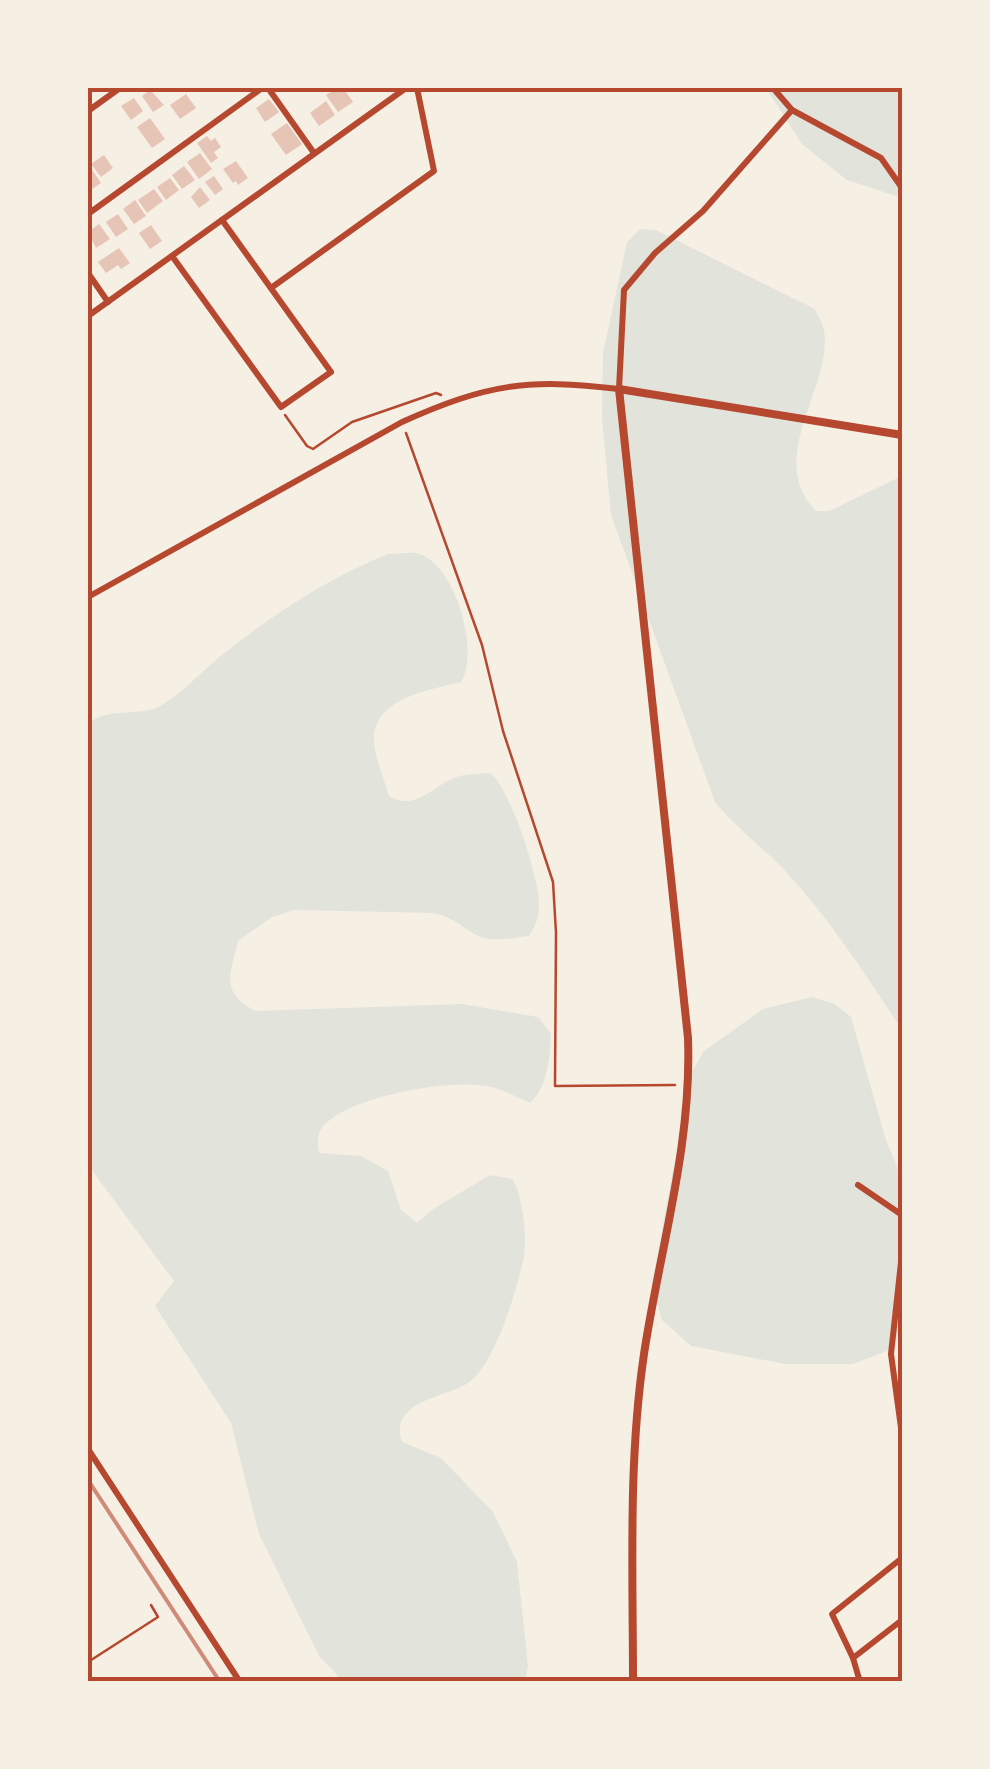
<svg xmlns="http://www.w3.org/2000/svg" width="990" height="1769" viewBox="0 0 990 1769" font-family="'Exo 2',sans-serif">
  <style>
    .green { fill: #e2e4dc }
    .building { fill: #e6c5b7 }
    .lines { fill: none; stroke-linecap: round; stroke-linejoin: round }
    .path { stroke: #b5482f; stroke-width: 2.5 }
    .minor { stroke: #b5482f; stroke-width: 6 }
    .tertiary { stroke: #b5482f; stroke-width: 8 }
    .rail { stroke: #cf8b77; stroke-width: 4 }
    .neatline { fill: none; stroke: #b5482f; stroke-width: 4 }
  </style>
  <rect width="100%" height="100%" fill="#f6efe4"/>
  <g class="green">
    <polygon points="766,88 902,88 902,198 847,180 802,144"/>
    <path d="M 640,229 L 656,230 L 815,309 C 818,316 823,324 824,331 C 833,387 764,458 816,511 L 829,511 L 902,476 L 902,1030 C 866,975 831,921 787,873 C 764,848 737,829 715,802 L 611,515 L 602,418 L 603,353 L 627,242 Z"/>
    <path d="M 388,554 C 397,554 412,551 420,554 C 456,567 480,652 461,682 C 430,690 372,698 374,741 C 375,758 384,779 389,796 C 416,812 432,786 456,777 C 466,774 479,774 490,773 C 510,787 540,880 539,906 C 539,917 535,928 529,936 C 509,938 489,944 471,932 C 457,923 451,917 434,913 L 294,910 L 272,917 L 238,941 C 230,975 220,992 255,1011 L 462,1004 L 538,1017 L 551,1033 C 550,1056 548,1087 530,1103 C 516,1097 501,1088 487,1086 C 447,1079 354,1096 325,1124 C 317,1132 317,1143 319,1153 L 361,1156 L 388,1171 L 401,1210 L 417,1223 L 433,1209 L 490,1175 L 512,1179 L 517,1188 C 523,1207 527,1237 524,1257 C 517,1289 496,1363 468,1383 C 445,1398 388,1401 402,1442 L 441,1458 L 493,1512 L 517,1562 L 528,1666 L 525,1681 L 343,1681 L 319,1656 L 259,1534 L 231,1423 L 155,1306 L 174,1281 L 88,1165 L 88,724 C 108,706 139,718 162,705 C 183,692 202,671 222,655 C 272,615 328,578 388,554 Z"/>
    <polygon points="812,997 835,1004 851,1017 885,1137 902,1179 902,1327 892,1349 853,1364 785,1364 691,1346 662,1320 652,1284 691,1073 704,1051 763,1009"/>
  </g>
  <g class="building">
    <polygon points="337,88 343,88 353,102 338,112 326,95"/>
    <polygon points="150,90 164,105 153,112 142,96"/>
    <polygon points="186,94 196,108 180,119 170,105"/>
    <polygon points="134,98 143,111 131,120 121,106"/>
    <polygon points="269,99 279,112 265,122 256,108"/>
    <polygon points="326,101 335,115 319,126 310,113"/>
    <polygon points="150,118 165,139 152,148 137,127"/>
    <polygon points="287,123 302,144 286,155 271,134"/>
    <polygon points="207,136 211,141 215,138 221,147 214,152 218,158 211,163 197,143"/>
    <polygon points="200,153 212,169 199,179 187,162"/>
    <polygon points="104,155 113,168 101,177 91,164"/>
    <polygon points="236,161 248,178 238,185 236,181 233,183 223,169"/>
    <polygon points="88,164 101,183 92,189 88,183"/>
    <polygon points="184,166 195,180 182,189 172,175"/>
    <polygon points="214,176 223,189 215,195 205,182"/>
    <polygon points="170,178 179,190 166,200 157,187"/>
    <polygon points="200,187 210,200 199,208 191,197"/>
    <polygon points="154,189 163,201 147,213 138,200"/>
    <polygon points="135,200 146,216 134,224 123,209"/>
    <polygon points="118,214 128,229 116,237 106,222"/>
    <polygon points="99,224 110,239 96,248 88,232"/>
    <polygon points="151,225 162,241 150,249 139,233"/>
    <polygon points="119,248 130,263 121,269 118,265 106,273 98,262"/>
  </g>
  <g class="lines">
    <g class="path">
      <polyline points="285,415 307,446 313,449 352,422 436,393 441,395"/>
      <polyline points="406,433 482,645 503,731 553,882 556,933 555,1086 675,1085"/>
      <polyline points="88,1662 158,1617 151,1605"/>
    </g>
    <g class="minor">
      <polyline points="268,88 314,153"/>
      <polyline points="773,88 792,110 881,158 902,188"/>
      <polyline points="88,111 120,88"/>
      <polyline points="88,214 262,88"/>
      <polyline points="172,256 281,407 331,372 222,220"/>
      <polyline points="88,273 108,302"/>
      <polyline points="271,288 434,171 417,88"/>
      <polyline points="88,316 406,88"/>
      <path d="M 88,597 L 402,422 C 487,384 527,378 619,389 L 624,290 L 655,253 L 703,211 L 792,110"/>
      <polyline points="858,1185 902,1215"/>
      <polyline points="902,1253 891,1354 902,1435"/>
      <polyline points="88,1449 240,1682"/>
      <polyline points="853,1658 902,1620"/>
      <polyline points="860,1682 853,1658 832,1614 902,1558"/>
    </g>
    <path class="tertiary" d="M 633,1682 C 633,1573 628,1462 644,1354 C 660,1248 692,1146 688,1038 L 619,389 L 902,435"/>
    <polyline class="rail" points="88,1480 220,1682"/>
  </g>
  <rect width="990" height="1769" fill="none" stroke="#f6efe4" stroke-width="180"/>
  <rect x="90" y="90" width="810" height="1589" class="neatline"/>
</svg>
